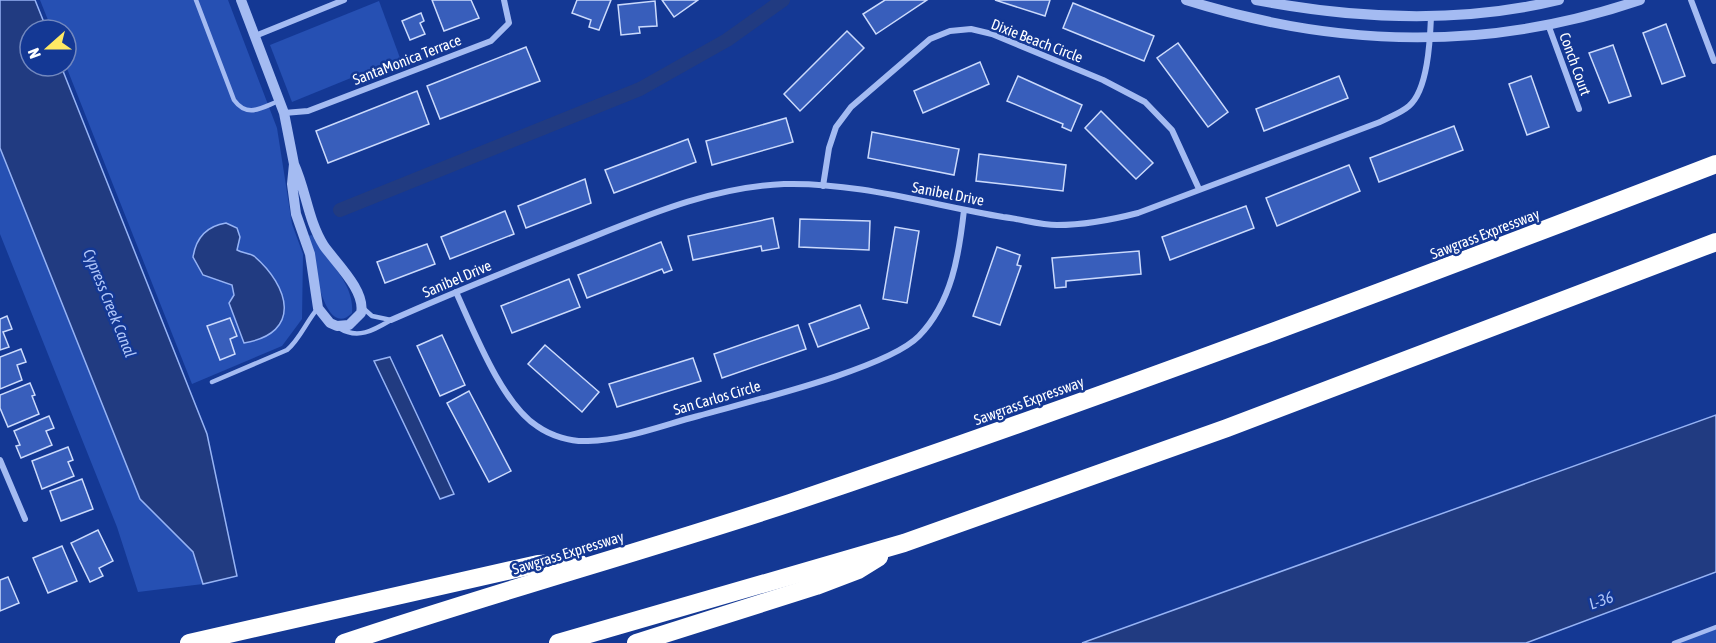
<svg xmlns="http://www.w3.org/2000/svg" width="1716" height="643" viewBox="0 0 1716 643" font-family="'Asap Condensed',sans-serif">
  <style>
    .green { fill: #2650b3 }
    .water { fill: #213b81; stroke: #96b3f5; stroke-width: 1.5 }
    .lines { fill: none; stroke-linecap: round; stroke-linejoin: round }
    .canal { stroke: #213b81; stroke-width: 14 }
    .building { fill: #385ebb; stroke: #cbdafc; stroke-width: 1.5 }
    .service { stroke: #a4bbf2; stroke-width: 4.5 }
    .minor { stroke: #a4bbf2; stroke-width: 6 }
    .tertiary { stroke: #a4bbf2; stroke-width: 10 }
    .motorway { stroke: #fff; stroke-width: 18 }
    .labels { text-anchor: middle; stroke-width: 5; stroke-linejoin: round; paint-order: stroke }
    .street-label { font-size: 15px; fill: #fff; stroke: #143894 }
    .water-label { font-size: 16px; font-style: italic; fill: #b0c6f9; stroke: #143894 }
  </style>
  <rect width="100%" height="100%" fill="#143894"/>
  <g class="green">
    <polygon points="40,0 228,0 277,128 292,224 303,254 302,319 282,346 192,384 66,66 66,30 52,30"/>
    <polygon points="379,1 400,58 292,102 270,45"/>
    <polygon points="0,148 140,499 193,552 203,584 138,592 117,527 0,234"/>
    <path d="M 312,235 C 325,260 355,282 352,313 C 323,342 312,253 308,236 Z"/>
    <polygon points="1716,627 1716,643 1674,643"/>
  </g>
  <g class="water">
    <polygon points="0,0 35,0 47,30 30,30 30,66 61,66 207,434 237,576 203,584 193,552 140,499 0,148"/>
    <path d="M 226,223 L 237,228 L 240,237 L 237,250 C 242,253 249,253 254,256 C 289,286 303,333 244,343 L 229,303 L 234,295 L 232,285 L 203,275 L 193,257 C 196,238 207,226 226,223 Z"/>
    <polygon points="390,357 454,494 440,499 374,361"/>
    <polygon points="1716,415 1716,572 1526,643 1082,643"/>
  </g>
  <g class="lines">
    <polyline class="canal" points="340,210 640,89 727,40 783,0"/>
  </g>
  <g class="building">
    <polygon points="432,0 471,0 479,18 444,31"/>
    <polygon points="577,0 611,0 599,30 589,27 591,20 572,13"/>
    <polygon points="662,0 698,0 674,17"/>
    <polygon points="885,0 927,0 876,34 863,14"/>
    <polygon points="995,0 1050,0 1045,16"/>
    <polygon points="655,1 657,26 639,27 640,33 621,35 618,5"/>
    <polygon points="1073,3 1154,36 1144,61 1063,28"/>
    <polygon points="421,13 424,21 420,23 425,34 410,40 402,21"/>
    <polygon points="1666,24 1685,76 1662,84 1643,33"/>
    <polygon points="847,31 864,48 800,111 784,94"/>
    <polygon points="1178,43 1228,112 1208,127 1157,58"/>
    <polygon points="1613,45 1631,96 1609,103 1589,53"/>
    <polygon points="526,47 540,81 440,119 427,86"/>
    <polygon points="980,62 989,84 923,113 914,91"/>
    <polygon points="1018,76 1082,105 1071,131 1062,127 1063,124 1007,101"/>
    <polygon points="1339,76 1348,98 1264,131 1256,109"/>
    <polygon points="1531,76 1549,127 1527,135 1509,84"/>
    <polygon points="417,91 429,124 328,163 316,131"/>
    <polygon points="1101,111 1153,163 1136,179 1085,128"/>
    <polygon points="786,118 793,142 712,165 706,141"/>
    <polygon points="1454,126 1463,150 1379,182 1370,158"/>
    <polygon points="872,132 959,149 954,175 868,158"/>
    <polygon points="688,139 696,162 614,193 605,170"/>
    <polygon points="979,154 1066,165 1063,191 976,181"/>
    <polygon points="1349,165 1360,191 1277,226 1266,198"/>
    <polygon points="585,179 591,203 526,228 518,206"/>
    <polygon points="1246,206 1254,228 1170,260 1162,237"/>
    <polygon points="505,211 514,234 450,259 441,237"/>
    <polygon points="773,218 779,248 762,251 761,246 693,260 688,236"/>
    <polygon points="800,219 870,221 869,250 799,247"/>
    <polygon points="895,227 919,231 907,303 883,299"/>
    <polygon points="661,242 672,270 664,273 662,269 587,298 578,275"/>
    <polygon points="427,244 435,264 385,283 377,262"/>
    <polygon points="997,247 1020,255 1017,265 1021,266 1000,325 973,316"/>
    <polygon points="1139,251 1141,274 1066,281 1066,287 1055,288 1052,258"/>
    <polygon points="569,279 580,307 512,333 501,306"/>
    <polygon points="860,305 869,328 818,347 809,324"/>
    <polygon points="7,316 12,329 3,332 9,347 0,350 0,319"/>
    <polygon points="230,318 237,336 230,339 235,354 220,360 207,326"/>
    <polygon points="798,325 806,349 722,378 714,354"/>
    <polygon points="442,335 465,385 440,396 417,346"/>
    <polygon points="545,345 599,392 582,412 528,364"/>
    <polygon points="21,349 26,362 17,365 22,380 0,389 0,357"/>
    <polygon points="693,358 701,381 617,407 609,384"/>
    <polygon points="30,383 35,395 32,396 39,414 8,427 0,408 0,395"/>
    <polygon points="469,391 511,471 489,482 447,403"/>
    <polygon points="49,416 54,428 46,431 52,445 21,458 16,446 20,445 14,431"/>
    <polygon points="68,447 73,460 68,462 74,476 42,489 32,461"/>
    <polygon points="82,479 93,509 61,521 50,491"/>
    <polygon points="98,530 113,561 99,568 103,576 90,582 71,543"/>
    <polygon points="62,546 77,581 48,593 33,558"/>
    <polygon points="8,577 19,603 0,611 0,580"/>
  </g>
  <g class="lines">
    <g class="service">
      <path d="M 196,0 L 234,100 C 248,119 262,107 279,101"/>
      <path d="M 339,328 C 358,340 374,330 391,320 L 372,316 L 363,308"/>
      <path d="M 212,382 L 287,350 C 300,339 306,322 318,308"/>
      <polyline points="1674,643 1716,627"/>
    </g>
    <g class="minor">
      <polyline points="1691,0 1714,61"/>
      <polyline points="1549,27 1579,109"/>
      <polyline points="255,36 344,0"/>
      <polyline points="284,113 308,111 491,41 509,23 504,0"/>
      <polyline points="823,186 829,148 836,127 851,107 930,39 950,31 971,29 992,34 1103,80 1145,102 1172,130 1199,189"/>
      <path d="M 456,292 C 473,329 502,404 537,426 C 551,436 571,442 588,441 C 626,440 663,425 698,416 C 747,402 887,369 919,336 C 952,302 959,255 964,210"/>
      <path d="M 391,320 C 452,293 514,268 575,244 C 643,217 710,187 784,184 C 858,182 931,205 1003,217 C 1021,219 1040,225 1057,225 C 1085,225 1111,220 1138,213 L 1380,122 C 1389,117 1401,113 1409,106 C 1428,90 1430,40 1431,17"/>
      <polyline points="0,460 25,519"/>
    </g>
    <g class="tertiary">
      <path d="M 241,0 L 284,113 L 294,164 L 292,184 L 296,214 L 310,254 L 318,308 L 330,323 L 337,326 L 349,325 L 361,313 C 366,291 336,263 324,246 C 308,221 306,190 294,164"/>
      <path d="M 1186,0 C 1338,48 1488,52 1640,0"/>
      <path d="M 1256,0 C 1356,19 1460,24 1559,0"/>
    </g>
    <g class="motorway">
      <polyline points="189,643 538,564 578,562"/>
      <path d="M 344,643 C 492,593 642,552 790,503 C 1102,398 1409,282 1716,164"/>
      <polyline points="558,643 904,543 1227,428 1716,242"/>
      <polyline points="636,643 816,586 858,570 879,557"/>
    </g>
  </g>
  <g class="labels">
    <g class="street-label">
      <text transform="translate(1037 41) rotate(21)" y="5">Dixie Beach Circle</text>
      <text transform="translate(407 60) rotate(-21)" y="5">SantaMonica Terrace</text>
      <text transform="translate(1575 64) rotate(70)" y="5">Conch Court</text>
      <text transform="translate(948 194) rotate(11)" y="5">Sanibel Drive</text>
      <text transform="translate(1485 234) rotate(-21)" y="5">Sawgrass Expressway</text>
      <text transform="translate(457 279) rotate(-23)" y="5">Sanibel Drive</text>
      <text transform="translate(717 398) rotate(-16)" y="5">San Carlos Circle</text>
      <text transform="translate(1029 401) rotate(-20)" y="5">Sawgrass Expressway</text>
      <text transform="translate(568 553) rotate(-17)" y="5">Sawgrass Expressway</text>
    </g>
    <g class="water-label">
      <text transform="translate(110 303) rotate(68)" y="6">Cypress Creek Canal</text>
      <text transform="translate(1601 600) rotate(-20)" y="6">L-36</text>
    </g>
  </g>
  <g transform="translate(48 48) rotate(249)"><circle r="28" fill="#143894" stroke="#7288bf" stroke-width="1.5"/>
  <path d="M0-4.5L10 22L0 15L-10 22Z" fill="#ffea64"/>
  <text y="-9" font-size="16" font-weight="bold" text-anchor="middle" fill="#ffffff">N</text>
  </g>
</svg>
